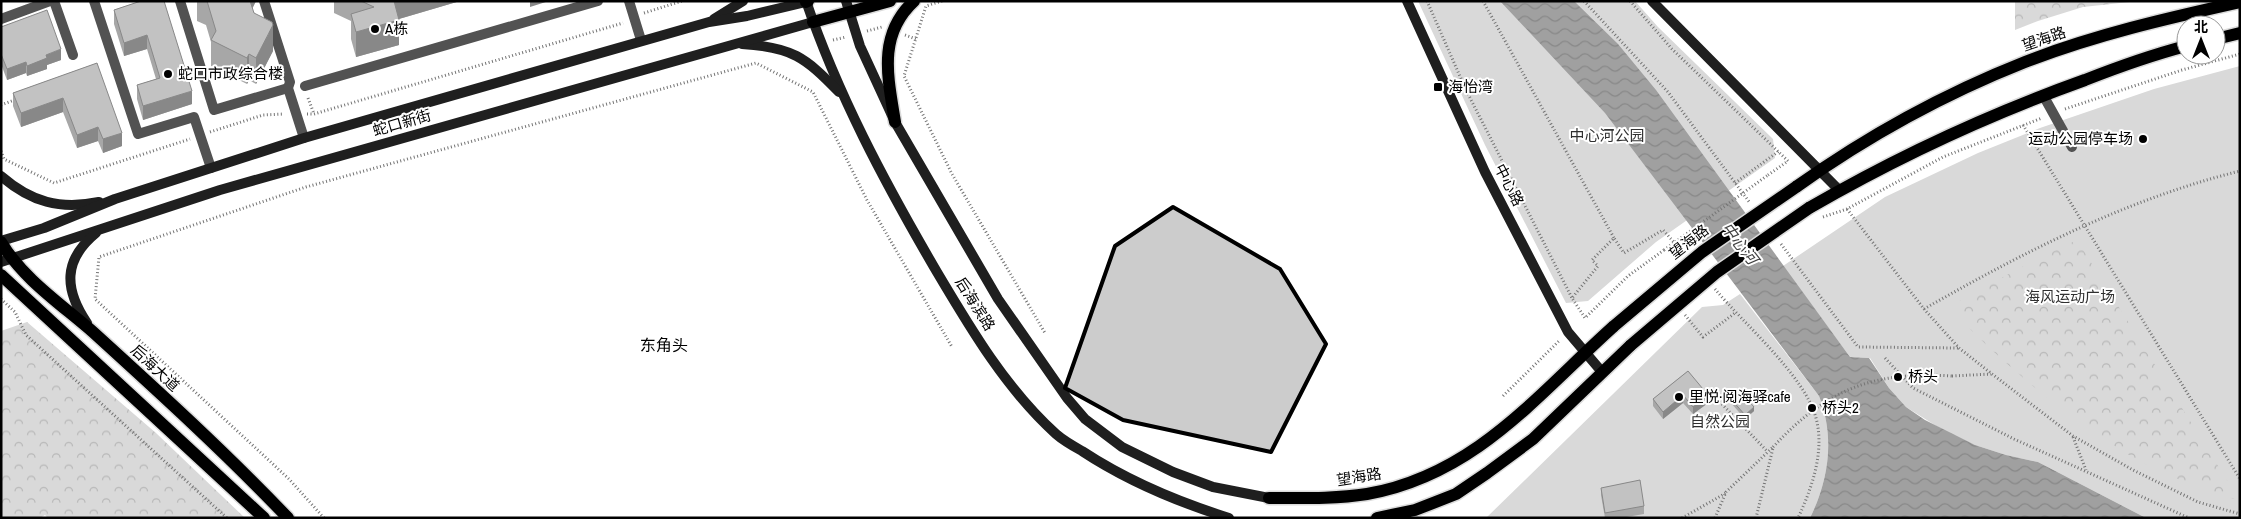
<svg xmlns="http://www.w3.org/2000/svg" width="2241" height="519" viewBox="0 0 2241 519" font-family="'Archivo Narrow','Noto Sans SC',sans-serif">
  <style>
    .green { fill: #d9d9d9 }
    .forest { fill: url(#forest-crowns) }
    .water { fill: url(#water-waves) }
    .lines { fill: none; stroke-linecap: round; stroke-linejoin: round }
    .primary-casing { stroke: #dbdbdb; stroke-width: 15 }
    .path { stroke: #747474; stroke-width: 3; stroke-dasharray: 1 2.5; stroke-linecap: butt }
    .lane { stroke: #525252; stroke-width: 10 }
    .secondary { stroke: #1f1f1f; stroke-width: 10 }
    .primary { stroke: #000; stroke-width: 12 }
    .primary-bridge-casing { stroke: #dbdbdb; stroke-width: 15; stroke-linecap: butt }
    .path-bridge { stroke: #747474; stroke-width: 3; stroke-dasharray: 1 2.5; stroke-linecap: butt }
    .primary-bridge { stroke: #000; stroke-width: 12 }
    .wall { fill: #a7a7a7 }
    .shaded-wall { fill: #888 }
    .building { fill: #c2c2c2; stroke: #888 }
    .marked { fill: #000; fill-opacity: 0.2; stroke: #000; stroke-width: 4; stroke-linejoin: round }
    .poi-dot { fill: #000; stroke: #fff; stroke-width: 2 }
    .labels { text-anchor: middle; stroke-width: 4; stroke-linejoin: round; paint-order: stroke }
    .poi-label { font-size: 15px; fill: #000; stroke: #fff; text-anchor: start }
    .street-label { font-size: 15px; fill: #000; stroke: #fff }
    .park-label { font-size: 15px; fill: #303030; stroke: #fff }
    .water-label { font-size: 16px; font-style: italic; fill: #414141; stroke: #fff }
    .neighbourhood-label { font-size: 16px; fill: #000; stroke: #fff }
  </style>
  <defs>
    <pattern id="forest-crowns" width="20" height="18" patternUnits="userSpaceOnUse" patternTransform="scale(1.25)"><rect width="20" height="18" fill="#d9d9d9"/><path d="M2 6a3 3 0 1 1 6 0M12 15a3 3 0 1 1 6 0" fill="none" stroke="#b8b8b8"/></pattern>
    <pattern id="water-waves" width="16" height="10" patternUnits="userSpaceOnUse" patternTransform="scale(1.25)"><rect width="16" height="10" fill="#a0a0a0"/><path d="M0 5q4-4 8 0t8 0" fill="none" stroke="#888"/></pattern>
  </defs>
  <rect width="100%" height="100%" fill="#fff"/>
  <g class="green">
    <polygon points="1418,1 1635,1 1658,27 1773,139 1775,158 1656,242 1588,301 1566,303 1485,145"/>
    <polygon points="2240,66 2240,518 2146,518 2038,462 2006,455 1975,445 1946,432 1906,407 1889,388 1870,358 1850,357 1783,266 1885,197 1978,153 2040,128 2154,89"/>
    <path d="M 1740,294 L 1819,396 C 1835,437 1829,479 1810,518 L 1486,518 L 1702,307 L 1723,305 Z"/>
  </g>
  <g class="forest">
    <polygon points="2015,1 2139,1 2083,7 2038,21 2015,30"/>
    <path d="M 2077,240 L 2240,501 C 2201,488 2159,474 2124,452 C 2059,411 2002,363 1948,307 L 2029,263 Z"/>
    <polygon points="27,322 156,433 245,518 48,518 45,515 40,518 1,518 1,331"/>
  </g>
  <path class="water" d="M 1500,1 L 1574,1 L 1618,44 L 1656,90 L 1850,357 L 1869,358 L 1889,388 L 1906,407 L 1925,420 L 1975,445 L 2006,455 L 2038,462 L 2146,518 L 1810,518 C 1829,479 1835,437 1819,396 L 1605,113 Z"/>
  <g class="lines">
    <g class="primary-casing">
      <g id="primary">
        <polyline points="806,2 808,1"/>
        <polyline points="813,22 890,1"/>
        <polyline points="2216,39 2240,33"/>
        <path d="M 895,122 C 888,78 877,35 914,1"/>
        <path d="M 1796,187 C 1866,137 1944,94 2025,62 C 2094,35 2168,18 2240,2"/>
        <path d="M 1809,208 C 1897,157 1990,114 2085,80 C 2118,67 2152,55 2186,46"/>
        <path d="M 1,242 C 23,279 61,304 93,332 C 159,392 226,453 288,518"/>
        <polyline points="1,275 264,518"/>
        <path d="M 1269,498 C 1301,498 1335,499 1367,494 C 1475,475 1537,395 1614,326"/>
        <polyline points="1377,518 1415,510 1456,494 1487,473 1533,439 1631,345"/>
      </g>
    </g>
    <g class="path">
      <polyline points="942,1 926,6 904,76 952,174 1045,333"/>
      <polyline points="1427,1 1466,90 1572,298"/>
      <polyline points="1483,1 1614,238"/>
      <polyline points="1584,1 1668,92 1750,203"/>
      <polyline points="1630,1 1672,49 1788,161 1768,175"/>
      <polyline points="644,13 682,1"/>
      <polyline points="867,31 882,27"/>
      <polyline points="905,35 916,39"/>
      <polyline points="833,40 846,37"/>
      <polyline points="308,98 314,114"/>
      <polyline points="1,105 17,99"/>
      <polyline points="2065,109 2182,70 2240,54"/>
      <polyline points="307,114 314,114 623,23"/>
      <polyline points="2023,125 2240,479"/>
      <polyline points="210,132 263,115 284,114"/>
      <polyline points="1,151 4,159 54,183 190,139"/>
      <polyline points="1735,183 1779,151"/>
      <polyline points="1847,209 1924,309 1959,348 1992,374 2073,436 2133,470 2198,502 2240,514"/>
      <polyline points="1823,217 1847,209 1943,157 2042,118"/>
      <polyline points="1781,244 1858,347 1959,348"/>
      <polyline points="1664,250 1628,276 1585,318 1572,298 1598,266 1592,260 1614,238 1624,253 1663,230 1683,252"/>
      <path d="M 1715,289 C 1744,324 1805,376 1816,418 C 1825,451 1812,488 1798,518"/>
      <polyline points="1,299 15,312 26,335 227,518"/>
      <path d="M 1924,309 C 2024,252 2127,199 2240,171"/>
      <polyline points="1685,315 1703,337 1735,313"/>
      <polyline points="1885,358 1913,388 2014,439 2189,518"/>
      <polyline points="1952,376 1991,374"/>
      <polyline points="1503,396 1560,340"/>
      <polyline points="1717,399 1768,452"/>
      <polyline points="2073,437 2086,470"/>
      <polyline points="324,518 289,479 95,299 99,257 306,187 756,63 813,92 867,200 952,347"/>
      <polyline points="1682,518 1726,493"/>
      <polyline points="1715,518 1726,492 1773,447"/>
      <polyline points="1756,518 1773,448"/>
    </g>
    <g class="lane">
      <polyline points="54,1 73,55"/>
      <polyline points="94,1 138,134 194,117 211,168"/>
      <polyline points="180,1 214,110 288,88"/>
      <polyline points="264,1 290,82 288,88 304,138"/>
      <polyline points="629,1 641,40"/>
      <polyline points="1,19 50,1"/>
      <polyline points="305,86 598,1"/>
      <polyline points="2043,95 2072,147"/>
    </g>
    <g class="secondary">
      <path d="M 806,1 C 838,95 884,181 934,267 C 969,326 1005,388 1056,434 C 1064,441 1073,446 1082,451 C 1126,480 1178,502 1229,518"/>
      <polyline points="846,1 860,46 895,122 998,299 1067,398 1085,419 1122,447 1173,472 1213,487 1269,498"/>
      <polyline points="1407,1 1485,172 1568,332 1602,372"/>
      <polyline points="1652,1 1839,190"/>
      <polyline points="714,19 743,1"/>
      <path d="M 742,44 C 792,47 805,57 839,92"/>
      <path d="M 1,176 C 31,202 60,210 99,202"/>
      <polyline points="1,241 44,228 115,199 304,138 709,22 747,16 806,2"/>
      <polyline points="1,262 220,190 813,22"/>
      <path d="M 87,323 C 64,289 63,260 96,233"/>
    </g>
    <use href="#primary" class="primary"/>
    <g class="primary-bridge-casing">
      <g id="primary-bridge">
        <polyline points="1614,326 1702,252 1796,187"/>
        <polyline points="1631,345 1717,272 1809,208"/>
      </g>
    </g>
    <g class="path-bridge">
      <polyline points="1664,250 1768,175"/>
      <path d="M 1773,447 C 1827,389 1873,371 1952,376"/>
    </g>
    <use href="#primary-bridge" class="primary-bridge"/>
  </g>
  <g class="wall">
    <polygon points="141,1 192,104 143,120 137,99 137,85 156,79 147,49 124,56 114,24 114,10"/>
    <polygon points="197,1 256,1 252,9 273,51 256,84 249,80 247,84 211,66 211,42 206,25 197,21"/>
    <polygon points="334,1 460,1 399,19 399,45 356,57 351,39 351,21 334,13"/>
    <polygon points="1,27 61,60 47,65 47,69 27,76 26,73 7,80 1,64"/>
    <polygon points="97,63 122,146 103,153 98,141 77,148 63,112 21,127 13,106 13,93"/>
    <polygon points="1688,371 1708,403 1693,414 1683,403 1663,419 1653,406 1653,399"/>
    <polygon points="1731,399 1754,411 1745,419 1731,403"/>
    <polygon points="1601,488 1644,506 1644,514 1621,518 1605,518 1601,495"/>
  </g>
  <g class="shaded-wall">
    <polygon points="247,1 256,1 247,19"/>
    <polygon points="392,1 460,1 392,21"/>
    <polygon points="530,1 549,1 530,7"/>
    <polygon points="399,20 399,45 356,57 356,32"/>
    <polygon points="273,25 273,51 256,84 256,58"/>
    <polygon points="147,35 147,49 124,56 124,43"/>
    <polygon points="61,49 61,60 47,65 47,69 27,76 27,66 46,55"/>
    <polygon points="249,54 249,80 247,84 247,58"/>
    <polygon points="26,62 26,73 7,80 7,69"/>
    <polygon points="192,91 192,104 143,120 143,106"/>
    <polygon points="63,98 63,112 21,127 21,113"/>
    <polygon points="98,127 98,141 77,148 77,135"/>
    <polygon points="122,133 122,146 103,153 103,139"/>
    <polygon points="1683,395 1683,403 1663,419 1663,412"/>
    <polygon points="1708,395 1708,403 1693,414 1693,407"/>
    <polygon points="1754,407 1754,411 1745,419 1745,415"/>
  </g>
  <g class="building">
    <polygon points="141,1 164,1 192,91 143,106 137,85 160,78 147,35 124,43 114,10"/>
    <polygon points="207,1 250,1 254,13 272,22 273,25 256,58 249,54 247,58 211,40 216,31"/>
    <polygon points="361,1 394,1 399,20 356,32 351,14 374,7"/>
    <polygon points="47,10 61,49 46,55 47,58 27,66 26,62 7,69 1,54 1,27"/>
    <polygon points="97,63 122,133 103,139 98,127 77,135 63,98 21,113 13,93"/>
    <polygon points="1688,371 1708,395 1693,407 1683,395 1663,412 1653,399"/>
    <polygon points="1740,391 1754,407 1745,415 1731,399"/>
    <polygon points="1640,480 1644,506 1605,513 1601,488"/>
  </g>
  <path class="marked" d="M 1173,207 L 1280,269 L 1326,344 L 1271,452 L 1123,420 L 1065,388 L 1115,246 Z"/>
  <g class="poi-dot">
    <circle cx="375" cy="29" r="5"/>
    <circle cx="168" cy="74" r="5"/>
    <rect x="1433" y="82" width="10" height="10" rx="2.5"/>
    <circle cx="2143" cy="139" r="5"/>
    <circle cx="1898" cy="377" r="5"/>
    <circle cx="1679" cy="397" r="5"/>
    <circle cx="1812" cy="408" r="5"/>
  </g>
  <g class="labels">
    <g class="poi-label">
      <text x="385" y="34">A栋</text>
      <text x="178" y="79">蛇口市政综合楼</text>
      <text x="1448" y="92">海怡湾</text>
      <text x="2133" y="144" text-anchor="end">运动公园停车场</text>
      <text x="1908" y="382">桥头</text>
      <text x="1689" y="402">里悦·阅海驿cafe</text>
      <text x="1822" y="413">桥头2</text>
    </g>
    <g class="street-label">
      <text transform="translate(2044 39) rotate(-19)" y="5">望海路</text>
      <text transform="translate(402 123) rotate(-16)" y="5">蛇口新街</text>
      <text transform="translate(1509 185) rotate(63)" y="5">中心路</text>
      <text transform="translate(1689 242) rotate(-38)" y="5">望海路</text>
      <text transform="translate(975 304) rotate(58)" y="5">后海滨路</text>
      <text transform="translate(155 368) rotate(43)" y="5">后海大道</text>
      <text transform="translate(1359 477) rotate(-9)" y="5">望海路</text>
    </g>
    <g class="park-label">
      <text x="1607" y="141">中心河公园</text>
      <text x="2070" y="302">海风运动广场</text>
      <text x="1720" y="427">自然公园</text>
    </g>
    <g class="water-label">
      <text transform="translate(1740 243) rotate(52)" y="6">中心河</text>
    </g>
    <g class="neighbourhood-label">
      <text x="664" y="351">东角头</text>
    </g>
  </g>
  <rect width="2241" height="519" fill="none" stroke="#000000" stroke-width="5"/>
  <g transform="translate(2201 40)"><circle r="24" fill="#ffffff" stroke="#999999"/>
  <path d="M0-4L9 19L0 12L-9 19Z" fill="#000000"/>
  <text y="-8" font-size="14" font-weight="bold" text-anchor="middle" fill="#000000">北</text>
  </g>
</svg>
